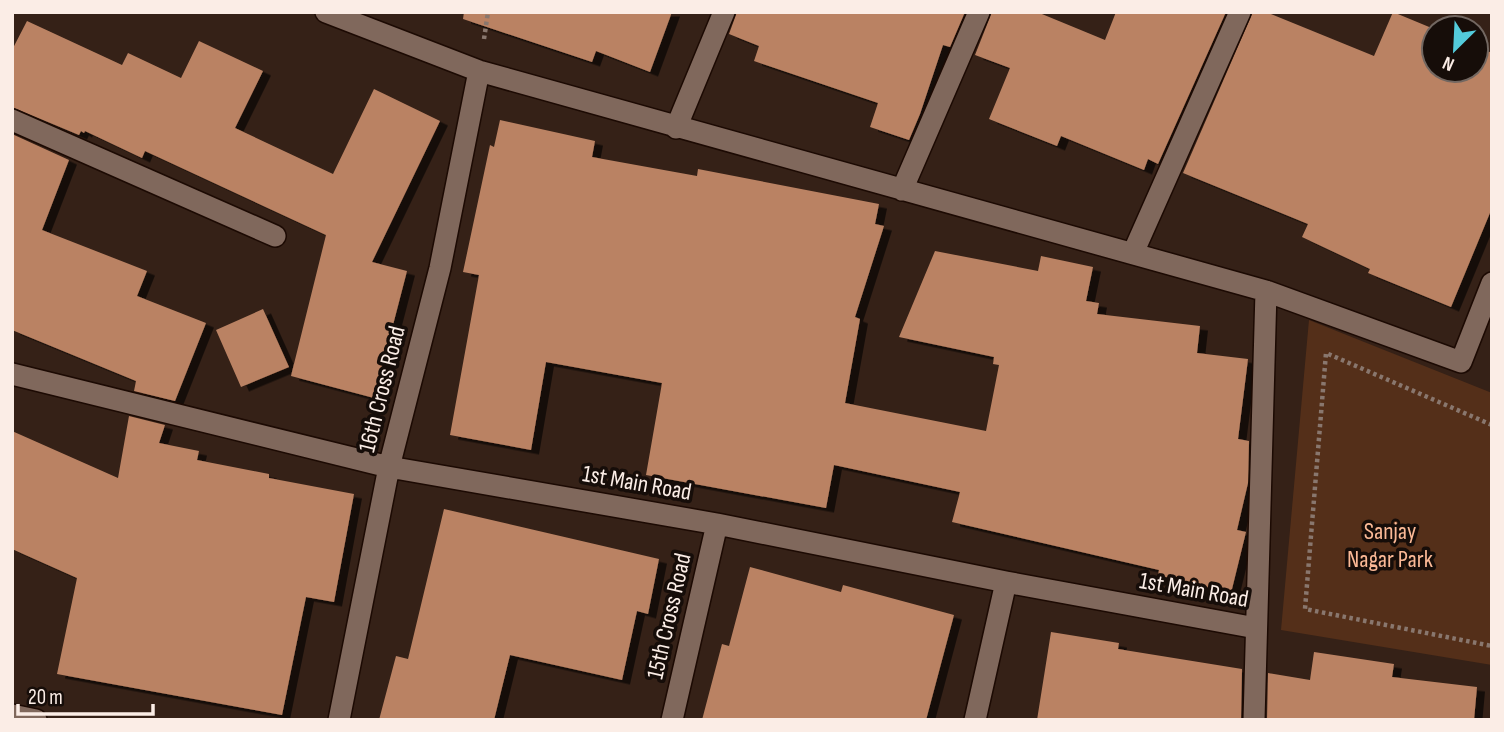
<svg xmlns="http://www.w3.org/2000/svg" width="1504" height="732" font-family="'Sofia Sans Condensed',sans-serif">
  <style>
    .green { fill: #542f19 }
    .building { fill: #ba8263; filter: url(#shadow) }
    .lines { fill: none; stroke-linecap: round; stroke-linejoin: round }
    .minor-casing { stroke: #1c0a03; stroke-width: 24 }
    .path { stroke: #89776e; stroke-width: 4.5; stroke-dasharray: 3.5 3.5; stroke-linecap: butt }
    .minor { stroke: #80685c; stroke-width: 21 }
    .labels { text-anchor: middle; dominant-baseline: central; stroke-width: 7; stroke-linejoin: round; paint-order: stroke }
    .street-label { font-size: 24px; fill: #fbede6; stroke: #160d09 }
    .park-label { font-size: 24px; fill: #fbb996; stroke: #160d09 }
  </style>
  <defs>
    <filter id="shadow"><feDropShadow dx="8" dy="4.5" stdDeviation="0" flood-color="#0009"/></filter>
  </defs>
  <rect width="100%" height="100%" fill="#352117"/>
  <path class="green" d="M1309 320 1492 393V665L1281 630Z"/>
  <path class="building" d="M464 12H672L650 72 596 51 592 62 463 19Z
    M737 12H965L950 47 943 45 920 114 909 140 870 127 878 103 754 61 759 46 729 34Z
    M992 12H1037L1105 40 1116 12H1226L1158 164 1148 159 1144 170 1061 136 1057 146 989 119 1010 68 975 55Z
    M1253 12H1266L1374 56 1393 12 1434 29V70H1476V46L1492 53V208L1451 307 1368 273 1370 269 1302 237 1308 224 1183 173Z
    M27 21 122 65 128 53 181 78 199 41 263 71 235 128 333 174 374 89 440 121 372 262 407 271 374 398 291 376 326 235 145 151 142 158 85 131 84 133 81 131 79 135 12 107V50Z
    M500 120 595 141 592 157 697 176 698 169 879 204 875 224 884 226 855 317 860 319 845 403 986 431 999 365 993 364 994 357 899 337 935 251 1038 271 1041 256 1093 267 1086 301 1099 303 1097 314 1200 326 1197 353 1248 359 1238 439 1249 441 1248 483 1237 530 1246 532 1231 593 1158 575 1159 570 952 522 960 492 834 465 826 508 646 475 662 383 546 362 531 450 450 435 479 275 463 272 490 145 494 147Z
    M12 134 69 160 42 230 147 271 137 296 206 323 175 401 134 391 136 381 12 330Z
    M263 309 289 367 241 387 216 330Z
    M129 416 165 425 159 443 199 451 197 460 269 474V478L354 494 334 602 306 597 282 715 57 674 77 578 12 549V431L118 478Z
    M444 509 659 559 648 614 637 611 622 680 510 655 494 720H379L396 656 408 659Z
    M750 567 841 592 843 585 954 615 926 720H702L722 644 729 646Z
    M1051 632 1119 643 1118 649 1242 669 1241 720H1037Z
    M1314 652 1394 664 1392 677 1477 687 1474 720H1267L1268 673 1310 680Z"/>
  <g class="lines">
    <g class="minor-casing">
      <path id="minor" d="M326 12 479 71 1266 291 1461 362 1492 283
        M12 120 275 236
        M676 128 724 12
        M902 190 979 12
        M1133 253 1240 12
        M12 374 389 467 717 524 1006 582 1256 628
        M12 715 36 720
        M339 720 389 467 440 268 479 71
        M672 720 717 524
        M975 720 1006 582
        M1254 720 1266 291"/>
    </g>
    <path class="path" d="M484 39 488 12
      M1492 425 1326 353 1305 609 1492 646"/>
    <use href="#minor" class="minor"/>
  </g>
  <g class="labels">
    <g class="street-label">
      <text transform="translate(382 389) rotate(-76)">16th Cross Road</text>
      <text transform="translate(637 483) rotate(10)">1st Main Road</text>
      <text transform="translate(1194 590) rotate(10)">1st Main Road</text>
      <text transform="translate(669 616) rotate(-77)">15th Cross Road</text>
    </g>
    <g class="park-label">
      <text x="1390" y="531">Sanjay<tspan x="1390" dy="28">Nagar Park</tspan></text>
    </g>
  </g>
  <rect width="1504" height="732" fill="none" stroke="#fbede6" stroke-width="28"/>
  <g transform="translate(1455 49) rotate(204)"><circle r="33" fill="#160d09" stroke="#726761" stroke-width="2"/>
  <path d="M0-5L12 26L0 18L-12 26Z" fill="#53cbdb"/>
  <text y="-10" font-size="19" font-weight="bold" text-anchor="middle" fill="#fbede6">N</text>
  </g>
  <path d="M18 704v10h135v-10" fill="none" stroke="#fbede6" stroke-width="3.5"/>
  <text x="28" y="704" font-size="21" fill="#fbede6" stroke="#160d09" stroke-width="5" paint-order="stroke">20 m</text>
</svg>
